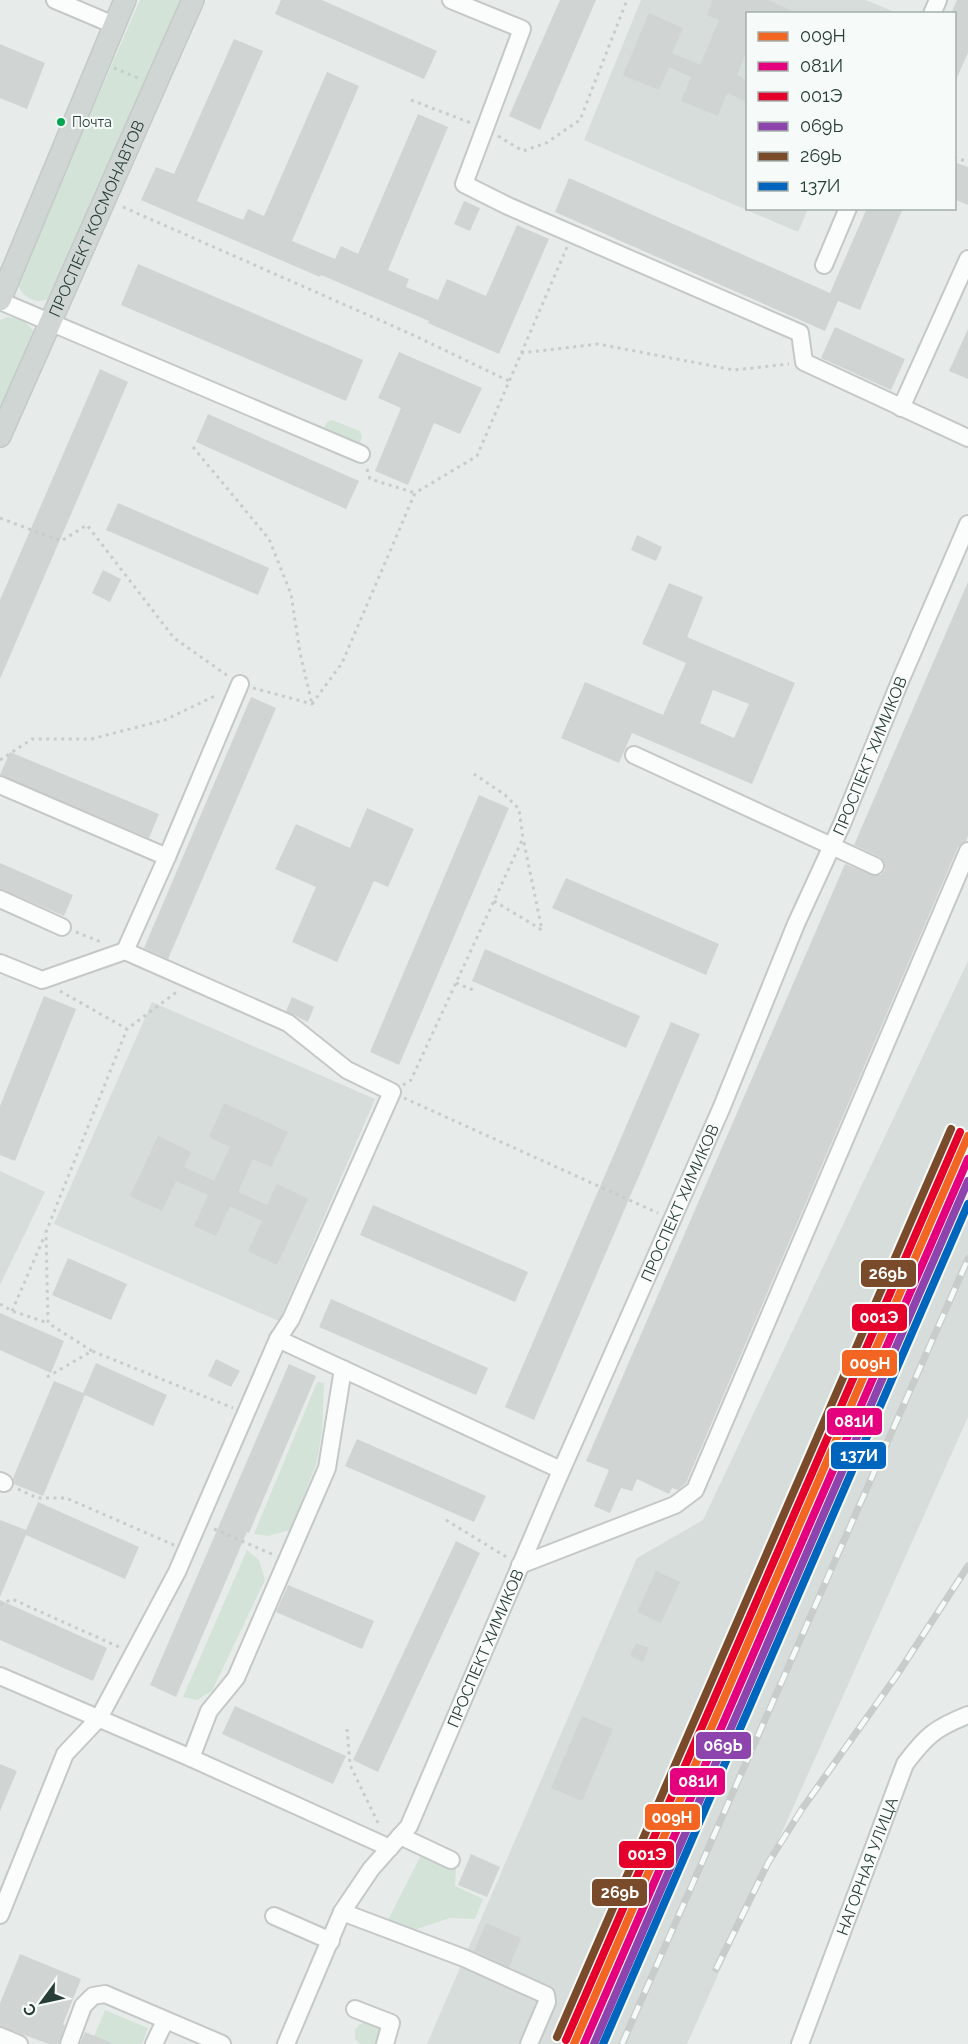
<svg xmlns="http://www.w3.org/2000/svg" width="968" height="2044" font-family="Raleway,sans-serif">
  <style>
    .built { fill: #d6ddda }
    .green { fill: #d3e3d7 }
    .building { fill: #d0d4d3; fill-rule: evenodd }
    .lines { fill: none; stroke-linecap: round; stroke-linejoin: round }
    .minor-casing { stroke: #c4c9c7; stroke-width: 20 }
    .major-casing { stroke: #c3cac8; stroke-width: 24 }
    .path { stroke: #c7cdcb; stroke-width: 3; stroke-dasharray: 3 4.5; stroke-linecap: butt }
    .minor { stroke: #fbfcfc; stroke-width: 16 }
    .major { stroke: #d0d6d4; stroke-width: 21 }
    .rail-casing { stroke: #c8cccb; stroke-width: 7 }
    .rail { stroke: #f6faf8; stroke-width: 4.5; stroke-dasharray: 14; stroke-linecap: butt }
    .rail-1-casing { stroke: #f6faf8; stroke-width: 12 }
    .rail-2-casing { stroke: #f6faf8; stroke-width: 12 }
    .rail-3-casing { stroke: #f6faf8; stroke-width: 12 }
    .rail-4-casing { stroke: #f6faf8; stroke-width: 12 }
    .rail-5-casing { stroke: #f6faf8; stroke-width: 12 }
    .rail-6-casing { stroke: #f6faf8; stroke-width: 12 }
    .rail-1 { stroke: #f26522; stroke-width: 8 }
    .rail-2 { stroke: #e5007d; stroke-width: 8 }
    .rail-3 { stroke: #e4002b; stroke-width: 8 }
    .rail-4 { stroke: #8e44ad; stroke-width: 8 }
    .rail-5 { stroke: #7a4b2a; stroke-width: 8 }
    .rail-6 { stroke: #0065bd; stroke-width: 8 }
    .bus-dot { fill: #00a651; stroke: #f6faf8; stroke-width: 2 }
    .labels { text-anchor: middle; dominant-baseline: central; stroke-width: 4.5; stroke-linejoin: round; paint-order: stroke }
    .bus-label { font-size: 14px; fill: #273d37; stroke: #f6faf8; text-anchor: start }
    .street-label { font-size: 16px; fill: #273d37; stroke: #f6faf8 }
    .line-badge { stroke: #f6faf8; stroke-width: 2 }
    .badge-label { font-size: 16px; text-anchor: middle; font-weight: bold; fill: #fff }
  </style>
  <rect width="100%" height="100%" fill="#e7ecea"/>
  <path class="built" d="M641 0H866L892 11 890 14H748V208L808 209 798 232 584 140Z
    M968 961V1417L687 2044H427L637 1558 703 1520Z
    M152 1002 375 1099 279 1321 54 1224Z
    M0 1171 45 1192 0 1285Z"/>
  <path class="green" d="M140 0H182L51 297C37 307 21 297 17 282Z
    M8 317C22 319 29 323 36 335L0 417V320Z
    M332 420 360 431 362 437 360 443 354 445 326 433 324 428 327 422Z
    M317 1382 324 1383 322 1432 316 1465 290 1530 268 1536 254 1534Z
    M247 1550 259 1560 265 1580 212 1691 197 1700 183 1697Z
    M422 1853 456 1869 455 1886 483 1899 475 1919 450 1918 411 1931 388 1920Z
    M105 2010 148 2028 142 2044H91Z
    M367 2022 382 2028 375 2044H360L355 2039V2030L360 2024Z"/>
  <path class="building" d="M281 0H322L437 51 424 79 275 14Z
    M560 0H596L540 130 509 116Z
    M713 0H768L800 14H747V51L737 75 747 80V102L727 93 718 116 681 101 691 77 669 67 659 90 623 75 649 13 683 28 672 53 700 65 719 20 707 15Z
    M957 0H968V53L954 84V14H951Z
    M234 39 263 51 197 201 243 220 248 209 264 216 327 72 359 86 292 241 335 259 341 246 358 254 418 114 448 127 388 270 409 279 406 287 438 300 447 279 486 296 517 225 549 239 499 354 428 323 429 321 321 275 320 277 141 200 156 167 174 174Z
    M0 44 45 63 27 109 0 98Z
    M954 162 968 167V205L954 199Z
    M569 178 830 293 867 208H903L860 310 838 301 825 331 555 212Z
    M464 201 480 208 470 231 454 224Z
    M138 264 363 360 346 401 121 305Z
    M835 327 905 359 891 390 821 358Z
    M968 329V379L949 371Z
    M399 352 482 388 460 434 434 423 408 485 375 471 401 408 378 398Z
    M100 369 128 382 0 679V600Z
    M208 414 359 481 346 509 196 442Z
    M118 503 269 568 258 595 106 530Z
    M637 535 662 547 656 561 631 550Z
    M103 570 121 579 110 602 92 593Z
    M968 582V836L966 841 958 847 686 1483 678 1490 672 1488 669 1494 637 1479 632 1491 621 1488 610 1513 594 1506 609 1470 586 1461 845 864 875 876 881 875 885 870V864L880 857 854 845Z
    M669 583 703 597 687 637 795 683 752 784 632 733 619 763 561 738 585 682 663 715 686 663 642 644ZM713 690 749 704 734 738 700 723Z
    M251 697 276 708 168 959 144 948Z
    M10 752 159 814 149 838 0 775Z
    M479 795 509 808 399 1065 370 1052Z
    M367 808 414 829 388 887 374 881 337 962 292 942 316 887 275 869 296 824 350 848Z
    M0 863 73 895 64 916 0 889Z
    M566 878 719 944 706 975 552 908Z
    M485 949 640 1016 626 1048 472 981Z
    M44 996 76 1009 15 1161 0 1155V1106Z
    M292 997 314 1007 308 1022 286 1011Z
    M671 1022 700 1034 534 1420 505 1407Z
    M224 1103 288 1132 271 1167 253 1159 238 1192 267 1205 277 1184 308 1199 277 1265 248 1251 262 1221 230 1206 216 1236 194 1226 208 1195 176 1181 162 1211 130 1196 158 1136 191 1152 184 1167 214 1181 230 1147 209 1137Z
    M373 1205 528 1272 515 1302 360 1235Z
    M68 1258 127 1284 111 1320 52 1295Z
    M331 1299 488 1368 476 1395 319 1327Z
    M0 1313 64 1341 51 1373 0 1350Z
    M216 1359 240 1371 231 1387 208 1376Z
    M96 1363 167 1395 153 1426 85 1395 43 1496 14 1484 13 1478 54 1381 83 1393Z
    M289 1364 316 1376 249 1533 247 1532 176 1697 150 1685Z
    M357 1439 486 1496 474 1522 345 1466Z
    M38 1502 139 1547 125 1579 26 1535 0 1597V1520L26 1530Z
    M456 1541 480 1553 378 1772 353 1760Z
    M656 1571 680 1582 661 1623 637 1612Z
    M288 1585 374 1621 362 1649 276 1612Z
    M0 1600 107 1648 93 1681 0 1640Z
    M636 1643 649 1648 643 1662 630 1656Z
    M235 1706 346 1756 333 1784 222 1734Z
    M582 1716 613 1729 582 1801 551 1788Z
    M0 1764 17 1771 0 1811Z
    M471 1854 500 1867 487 1897 458 1885Z
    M486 1923 521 1938 509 1967 474 1951Z
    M20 1954 81 1979 63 2024 65 2025 59 2044H49L0 2026V2003Z
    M85 2032 112 2043V2044H80Z"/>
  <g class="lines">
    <g class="minor-casing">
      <g id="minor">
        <path d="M55 0 114 25"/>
        <path d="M451 0 522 29 464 184 508 206 800 333 804 362 968 438"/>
        <path d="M932 14 938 0"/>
        <path d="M824 265 848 208"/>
        <path d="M0 301 361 454"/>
        <path d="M901 408 968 259"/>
        <path d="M634 755 875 866"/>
        <path d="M0 785 167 857 240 684"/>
        <path d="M0 899 62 927"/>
        <path d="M125 951 167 857"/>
        <path d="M0 963 42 980 125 951 288 1023 347 1070 392 1092 291 1319 278 1339 177 1572 99 1718 65 1754 0 1915"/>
        <path d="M278 1339 561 1470"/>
        <path d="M0 1481 4 1483"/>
        <path d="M520 1565 675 1505 695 1490 968 851"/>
        <path d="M0 1676 191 1758 390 1848"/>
        <path d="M191 1758 209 1711 236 1678 327 1468 343 1369"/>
        <path d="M400 1836 451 1860"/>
        <path d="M342 1912 464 1958 546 1995 547 2002 529 2044"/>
        <path d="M274 1916 331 1941"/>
        <path d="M355 2009 391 2023 385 2044"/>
        <path d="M0 2036 19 2044"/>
        <path d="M69 2044 83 2006 93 1996 105 1994 222 2044"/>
        <path d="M154 2044 165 2021"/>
        <path id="s1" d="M286 2044 342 1912 371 1869 409 1826 554 1487 721 1109 796 924 842 824 901 679 968 524"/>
        <path id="s2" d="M800 2044 905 1764C926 1736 935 1728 968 1715"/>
      </g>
    </g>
    <g class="major-casing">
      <g id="major">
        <path d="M0 300 125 0"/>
        <path id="s3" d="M0 436 193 0"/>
      </g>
    </g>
    <path class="path" d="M114 68 138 78
      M411 100 471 123
      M498 136 523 151 546 143 580 120 627 0
      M954 157 968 162
      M123 207 411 334 509 381
      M521 353 598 344 734 370 789 364
      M193 447 269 539 291 594 300 653 312 704
      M367 469 370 479 415 493
      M0 518 61 541 87 525 174 638 228 676
      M253 688 312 704
      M312 704 342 663 415 493 477 456 567 247
      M0 760 32 739H91L165 720 217 695
      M494 901 542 930 523 838
      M76 932 101 942
      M456 983 473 990
      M60 991 127 1029 178 991
      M403 1085 411 1080 523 838 519 809 505 795 474 774
      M404 1098 658 1213
      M0 1304 12 1311 48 1323
      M12 1311 45 1235
      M92 1351 48 1323 46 1232 127 1029
      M47 1377 92 1351 233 1408
      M18 1489 37 1498H66L174 1545
      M446 1520 508 1558
      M214 1529 274 1555
      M0 1605 12 1599 119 1647
      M347 1729 350 1765 379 1825"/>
    <use href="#minor" class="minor"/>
    <use href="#major" class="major"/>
    <g class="rail-casing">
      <path id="rail" d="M716 1969 768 1863 802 1809 897 1675 968 1566
        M622 2044 968 1259"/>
    </g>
    <use href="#rail" class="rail"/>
    <g class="rail-1-casing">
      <path id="rail-1" d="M574 2044 968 1136"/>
    </g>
    <g class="rail-2-casing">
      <path id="rail-2" d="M584 2044 968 1159"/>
    </g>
    <g class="rail-3-casing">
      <path id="rail-3" d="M566 2040 960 1132"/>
    </g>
    <g class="rail-4-casing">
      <path id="rail-4" d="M594 2044 968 1181"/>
    </g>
    <g class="rail-5-casing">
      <path id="rail-5" d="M557 2037 951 1129"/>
    </g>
    <g class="rail-6-casing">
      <path id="rail-6" d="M603 2044 968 1204"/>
    </g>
    <use href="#rail-1" class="rail-1"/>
    <use href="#rail-2" class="rail-2"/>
    <use href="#rail-3" class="rail-3"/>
    <use href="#rail-4" class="rail-4"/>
    <use href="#rail-5" class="rail-5"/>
    <use href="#rail-6" class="rail-6"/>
  </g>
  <circle class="bus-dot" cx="61" cy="122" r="5"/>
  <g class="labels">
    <g class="bus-label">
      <text x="72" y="122">Почта</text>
    </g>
    <g class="street-label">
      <text stroke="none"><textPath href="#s3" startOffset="238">ПРОСПЕКТ КОСМОНАВТОВ</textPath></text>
      <text stroke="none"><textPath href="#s1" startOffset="1418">ПРОСПЕКТ ХИМИКОВ</textPath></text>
      <text stroke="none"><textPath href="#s1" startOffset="932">ПРОСПЕКТ ХИМИКОВ</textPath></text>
      <text stroke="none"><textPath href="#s1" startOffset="446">ПРОСПЕКТ ХИМИКОВ</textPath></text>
      <text stroke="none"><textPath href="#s2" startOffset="190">НАГОРНАЯ УЛИЦА</textPath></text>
    </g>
  </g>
  <g class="line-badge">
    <rect x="860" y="1259" width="57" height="29" rx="6" fill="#7a4b2a"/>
    <rect x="851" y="1303" width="57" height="29" rx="6" fill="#e4002b"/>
    <rect x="841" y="1349" width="57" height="28" rx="6" fill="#f26522"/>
    <rect x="826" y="1407" width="57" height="29" rx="6" fill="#e5007d"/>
    <rect x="830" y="1441" width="57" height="29" rx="6" fill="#0065bd"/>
    <rect x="695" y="1731" width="57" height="29" rx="6" fill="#8e44ad"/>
    <rect x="669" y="1767" width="57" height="29" rx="6" fill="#e5007d"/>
    <rect x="644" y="1803" width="57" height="28" rx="6" fill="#f26522"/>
    <rect x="618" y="1840" width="57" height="29" rx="6" fill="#e4002b"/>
    <rect x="591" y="1878" width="57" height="29" rx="6" fill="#7a4b2a"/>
  </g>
  <g class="badge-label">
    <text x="888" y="1279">269Ь</text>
    <text x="879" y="1323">001Э</text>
    <text x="870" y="1369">009Н</text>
    <text x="854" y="1427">081И</text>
    <text x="859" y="1461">137И</text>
    <text x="723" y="1751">069Ь</text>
    <text x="698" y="1787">081И</text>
    <text x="672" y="1823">009Н</text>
    <text x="647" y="1860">001Э</text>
    <text x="620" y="1898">269Ь</text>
  </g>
  <rect x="746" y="12" width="210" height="198" fill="#f6faf8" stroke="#a3aeab" stroke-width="1.5"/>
  <rect x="758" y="32" width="30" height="9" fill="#f26522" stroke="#a3aeab" stroke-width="1.5"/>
  <text x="800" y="42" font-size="18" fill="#273d37">009Н</text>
  <rect x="758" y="62" width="30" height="9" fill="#e5007d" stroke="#a3aeab" stroke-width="1.5"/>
  <text x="800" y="72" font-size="18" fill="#273d37">081И</text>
  <rect x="758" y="92" width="30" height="9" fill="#e4002b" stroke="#a3aeab" stroke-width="1.5"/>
  <text x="800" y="102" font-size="18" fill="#273d37">001Э</text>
  <rect x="758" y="122" width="30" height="9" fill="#8e44ad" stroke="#a3aeab" stroke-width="1.5"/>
  <text x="800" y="132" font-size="18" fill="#273d37">069Ь</text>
  <rect x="758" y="152" width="30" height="9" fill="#7a4b2a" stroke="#a3aeab" stroke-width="1.5"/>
  <text x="800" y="162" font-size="18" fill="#273d37">269Ь</text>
  <rect x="758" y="182" width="30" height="9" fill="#0065bd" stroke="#a3aeab" stroke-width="1.5"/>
  <text x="800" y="192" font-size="18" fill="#273d37">137И</text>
  <g transform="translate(42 2002) rotate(237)" stroke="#f6faf8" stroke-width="4.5" paint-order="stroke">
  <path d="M0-4.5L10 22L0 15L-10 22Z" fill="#273d37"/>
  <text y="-9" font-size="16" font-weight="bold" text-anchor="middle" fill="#273d37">С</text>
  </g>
</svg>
